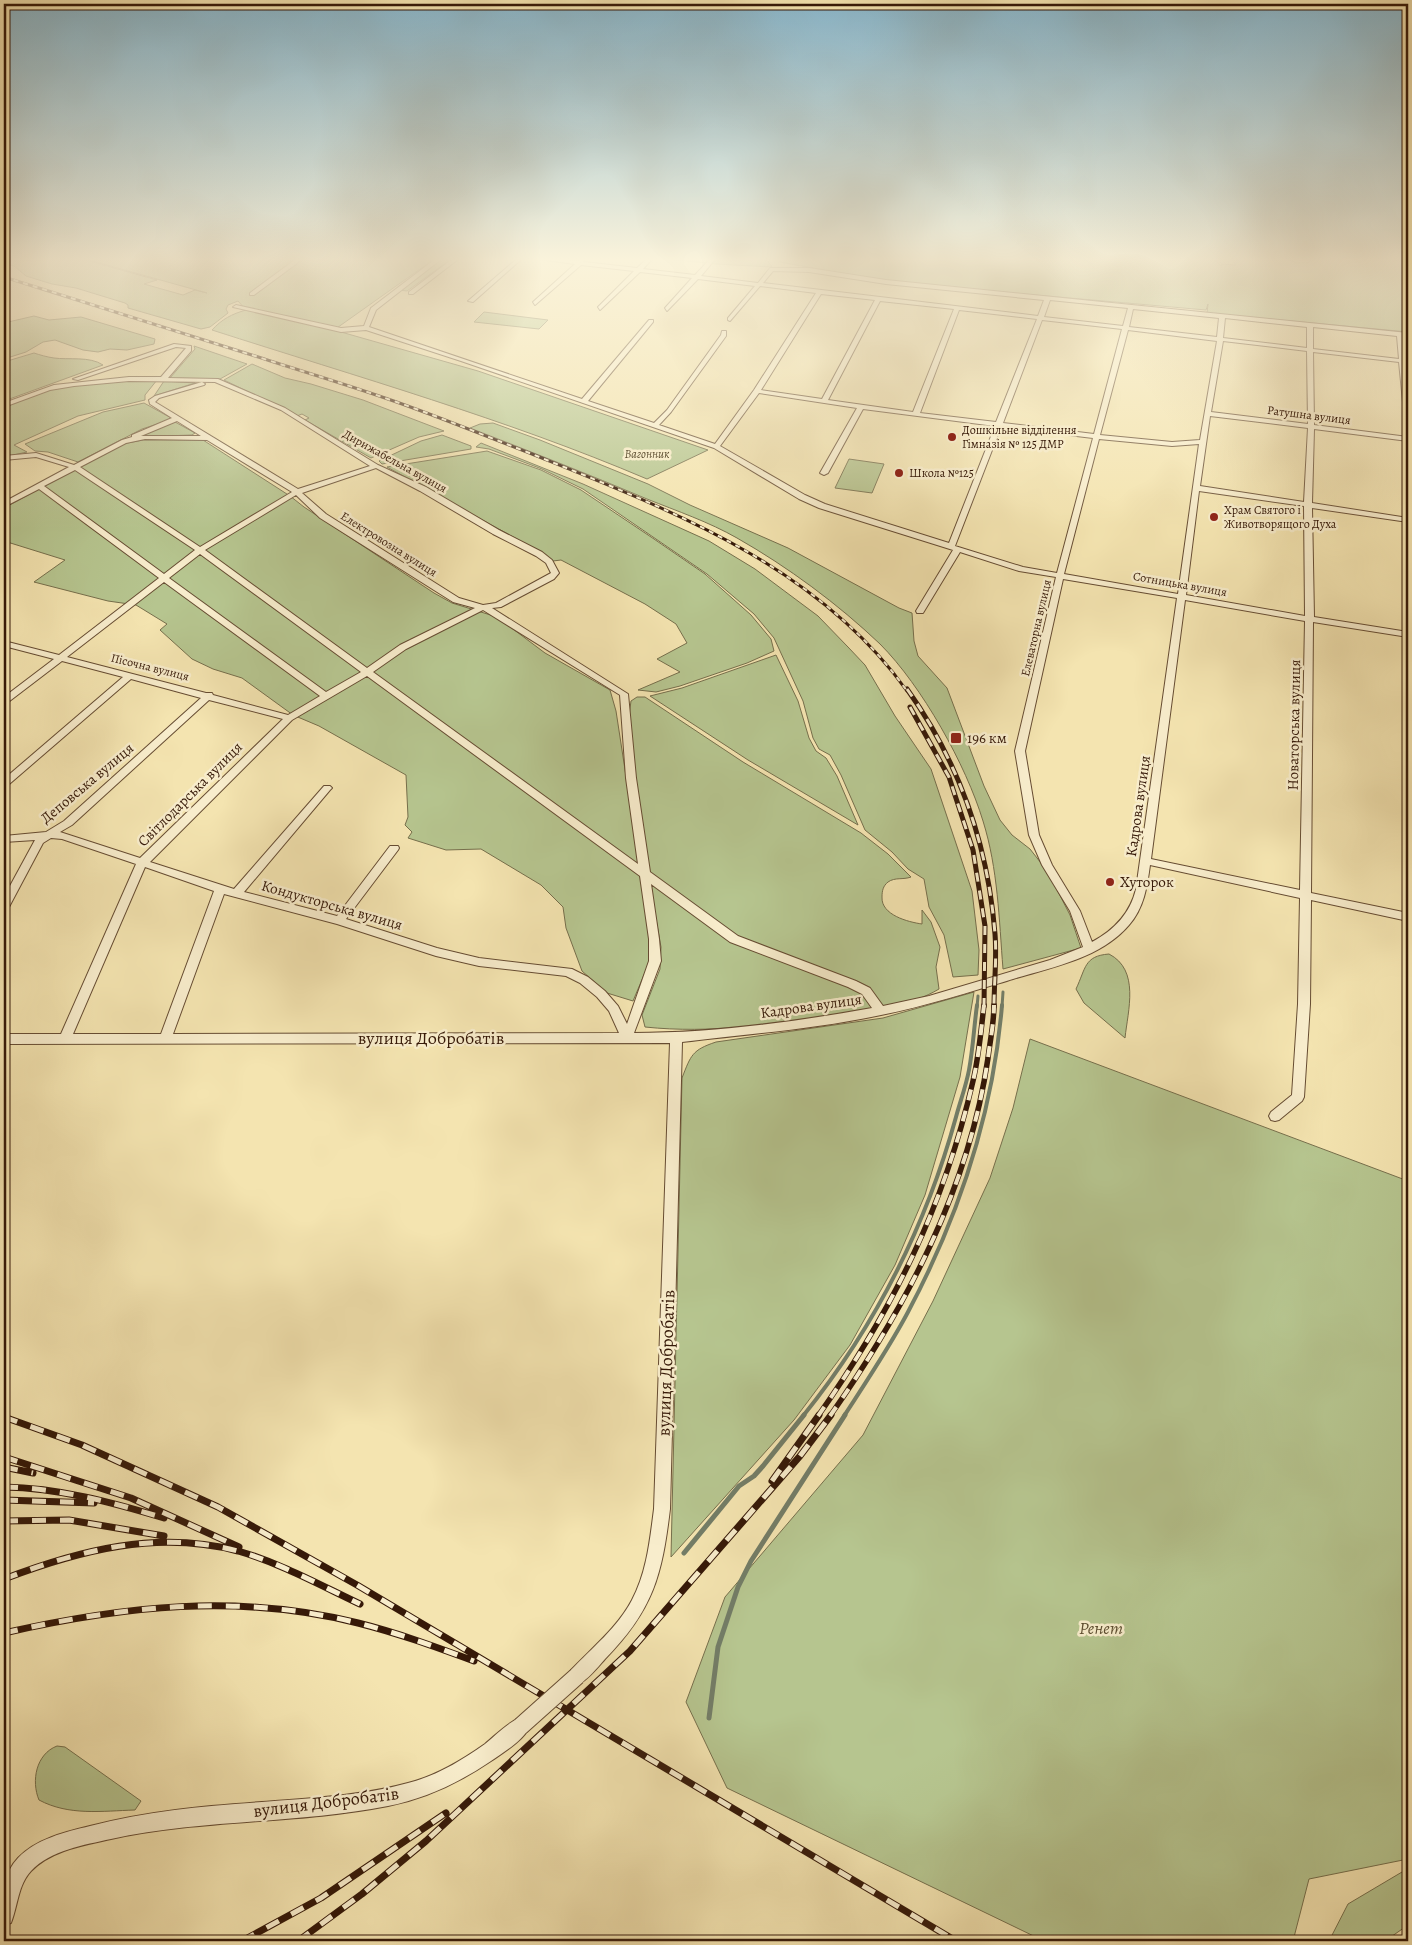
<svg xmlns="http://www.w3.org/2000/svg" width="1412" height="1945" font-family="Alegreya,serif">
  <style>
    .green { fill: #b6c58f; stroke: #766f4c }
    .lines { fill: none; stroke-linecap: round; stroke-linejoin: round }
    .stream-far2 { stroke: #737d67; stroke-width: 3 }
    .stream-far1 { stroke: #737d67; stroke-width: 4 }
    .stream { stroke: #737d67; stroke-width: 5 }
    .minor-casing { stroke: #664c32; stroke-width: 2 }
    .minor { fill: #f8edcc; fill-rule: evenodd }
    .rail-far3-casing { stroke: #361908; stroke-width: 3 }
    .rail-far2-casing { stroke: #361908; stroke-width: 5 }
    .rail-far1-casing { stroke: #361908; stroke-width: 5.5 }
    .rail-casing { stroke: #361908; stroke-width: 7 }
    .rail-far3 { stroke: #f8edcc; stroke-width: 2; stroke-dasharray: 5; stroke-linecap: butt }
    .rail-far2 { stroke: #f8edcc; stroke-width: 3; stroke-dasharray: 9; stroke-linecap: butt }
    .rail-far1 { stroke: #f8edcc; stroke-width: 4; stroke-dasharray: 11; stroke-linecap: butt }
    .rail { stroke: #f8edcc; stroke-width: 5; stroke-dasharray: 14; stroke-linecap: butt }
    .minor-bridge-casing { stroke: #664c32; stroke-width: 19; stroke-linecap: butt }
    .minor-bridge { stroke: #f8edcc; stroke-width: 17 }
    .poi-dot { fill: #8f2418; stroke: #f8edcc; stroke-width: 2 }
    .labels { text-anchor: middle; dominant-baseline: central; stroke-width: 5; stroke-linejoin: round; paint-order: stroke }
    .far-street-label { font-size: 12px; fill: #361908; stroke: #f8edcc }
    .far-poi-label { font-size: 12px; fill: #361908; stroke: #f8edcc; text-anchor: start }
    .far-park-label { font-size: 12px; font-style: italic; fill: #5c4d30; stroke: #f8edcc }
    .street-label { font-size: 15px; fill: #361908; stroke: #f8edcc }
    .poi-label { font-size: 15px; fill: #361908; stroke: #f8edcc; text-anchor: start }
    .near-street-label { font-size: 18px; fill: #361908; stroke: #f8edcc }
    .near-park-label { font-size: 18px; font-style: italic; fill: #5c4d30; stroke: #f8edcc }
  </style>
  <rect width="100%" height="100%" fill="#f4e4b0"/>
  <filter id="stains"><feTurbulence type="fractalNoise" baseFrequency=".004" numOctaves="4"/><feColorMatrix values="0 0 0 0 .2 0 0 0 0 .09 0 0 0 0 .02 0 0 0 .5 -.17"/></filter>
  <radialGradient id="worn" r=".72"><stop offset=".6" stop-color="#630" stop-opacity="0"/><stop offset="1" stop-color="#630" stop-opacity=".3"/></radialGradient>
  <path class="green" d="M4 257H70L82 259 157 280 144 284 183 295 195 290 207 293 78 257H437L334 330 478 371 708 450 647 479C506 419 358 377 212 330 222 319 232 314 246 310L238 301 228 305 226 309 228 313 210 327 201 329 128 308V305L125 303 76 288 52 284 26 276 14 266 4 263Z
    M444 257H454L407 291 399 290Z
    M649 257H765L772 267 716 264Z
    M778 257H1213L1221 266 1222 264 1215 257 1222 264 1236 265 1230 257H1285L1296 263H1308L1313 257 1357 260 1364 257H1402L1408 261V332L1207 313 1208 304 1206 310 888 282 780 262Z
    M484 312 548 320 539 329 474 322Z
    M34 316 49 320 81 317 155 339 154 344 127 350 110 349 98 352 83 350 55 340 43 342 26 352 4 359V323Z
    M194 346 247 364 220 379 192 380 170 378 195 349Z
    M34 353C40 355 47 357 54 358 68 360 90 356 103 365L4 401V362Z
    M252 364 285 378 311 384 363 400 444 431 419 437 371 458 305 420 309 418 302 414 297 416 224 380Z
    M129 380H157L145 395V400L78 416 14 445 27 452 4 457V407L50 390 73 385Z
    M164 381 195 383 154 396Z
    M144 403 173 419 142 429 78 462 48 452 35 451 25 444 103 412Z
    M175 422 195 433 192 435 135 437Z
    M493 423 540 440 648 484 690 505 788 548 899 608 912 613 914 641 918 656 947 688 984 786 1000 820 1012 835 1030 849 1048 872 1070 915 1081 948 1003 969C999 919 998 869 983 821 966 765 922 686 880 644 838 604 788 567 737 538 709 522 677 511 647 499 588 474 529 451 470 428L480 424Z
    M442 435 471 446V449L382 464 379 461 421 441Z
    M143 440H203L290 496 304 507 434 593 452 603 497 617 545 653 610 690 616 711 651 939 649 963 633 1001 607 993 582 971 566 928 563 907 541 885 481 849 446 850 408 838 412 832 405 825 408 817 406 775 319 726 293 715 242 678 213 669 192 659 160 630 167 624 136 605 108 601 34 582 65 560 4 541 10 537 4 535V508L122 444Z
    M481 443 583 484 709 541 755 569 818 616 848 647 865 665 895 716 931 769 972 891 979 950 978 975 953 977 944 935 929 907 924 879 908 869 892 852 865 830 841 775 830 755 819 749 813 738 803 701 774 638 754 614 707 574 583 489 542 469 489 449 476 447Z
    M487 451 541 470 581 490 654 539 705 574 751 615 771 639 774 651 747 663 680 686 656 692 638 690 680 672 657 659 687 643 676 624 645 604 561 560 553 561 542 553 387 467Z
    M849 459 884 464 872 493 835 488Z
    M776 655 798 701 809 738 816 751 826 758 837 776 858 825 748 760 650 696 682 688Z
    M637 697H645L743 762 861 833 888 854 911 877C903 880 895 877 888 882 883 886 882 891 882 897 881 915 908 922 922 924V910L931 922 940 947 936 967 939 989C911 1006 875 1009 843 1014 778 1024 711 1034 645 1027L642 1015 660 969 661 947 648 874 634 778 629 716 631 701Z
    M1109 954C1140 970 1128 1010 1125 1038L1084 1003 1076 989C1086 968 1084 956 1109 954Z
    M974 992 960 1077 925 1195 895 1265 850 1345 794 1420 671 1557 682 1078C691 1055 692 1050 716 1042L883 1018Z
    M1030 1039 1408 1181V1859L1309 1879 1293 1941H1044L727 1788 686 1702 725 1597 863 1435 933 1301 990 1178 1013 1108Z
    M57 1746 65 1747 141 1801 135 1810C102 1811 69 1816 39 1800 31 1781 36 1754 57 1746Z
    M1408 1870V1925L1385 1941H1329L1348 1904 1402 1872Z"/>
  <g class="lines">
    <path class="stream-far2" d="M977 1007 978 996
      M1002 1007 1003 992"/>
    <path class="stream-far1" d="M803 1416C874 1328 926 1226 956 1117 960 1102 966 1086 969 1070 973 1049 974 1027 977 1005
      M844 1416C866 1382 889 1348 908 1312 959 1216 993 1115 1002 1005"/>
    <path class="stream" d="M684 1553 739 1486 754 1476 763 1466 804 1415
      M709 1718 718 1647 738 1587 751 1561 845 1415"/>
    <g class="minor-casing">
      <path id="minor" d="M296 257H302L296 264 254 295H250V293L292 262Z
        M438 257H444L376 310 369 327 582 399 649 320H653V322L588 401 654 423 667 410 721 335 722 331H726V336L671 412 659 425 715 444 754 390 816 293 760 286 730 321 728 320V318L755 286 698 279 667 311 665 308 692 278 640 272 600 310 598 307 634 271 581 265 535 305 533 302 575 264 524 257 473 302 468 301 519 257H538L578 261 582 259 584 262 637 268 649 257H654L643 269 695 275 712 257H717L701 276 758 283 770 268H809L886 280 1408 333V337L1403 336 1408 389V424L1405 422 1399 362 1313 352 1314 425 1408 437V441L1314 429 1312 503 1408 518V522L1312 508 1314 617 1408 632V637L1313 622 1311 893 1408 913V921L1311 900 1310 1004 1304 1097 1302 1101 1279 1120 1275 1121 1271 1120 1269 1116 1271 1112 1292 1095 1298 1004 1300 898 1150 865C1147 887 1144 908 1129 925 1101 958 1053 967 1013 979 970 992 926 1006 881 1015 816 1029 748 1034 682 1042L670 1509C662 1576 653 1610 605 1659 597 1668 588 1680 577 1685L571 1682 568 1676 571 1670C592 1648 618 1627 632 1600 647 1572 650 1539 654 1509L670 1043 4 1044V1034H61L136 864 62 839 51 838 43 843 9 907 4 911V897L35 840 4 842V836L46 832 64 821 201 698 131 679 7 786 4 787V779L123 677 62 661 7 703 4 704V697L54 659 4 646V641L59 655 159 578 39 489 4 507V502L69 467 36 457 4 460V456L36 453 74 465 122 440 132 437V435L172 418 150 404 149 400 155 396 202 382 205 384 204 385 159 398 155 402 298 489 370 466 281 410 215 382 129 381 74 386 50 390 4 407V403L54 385 129 377H161L186 348 176 347 78 380 73 379 174 344 191 346V351L168 378 218 379 285 408 378 465 426 487 499 530 542 552 552 560 559 573 554 579 501 607 492 608 628 694 636 778 650 872 738 936 856 981 870 988 883 1006 929 996 1050 960 1083 947 1070 911 1042 865 1029 835 1015 751 1056 577 1019 571 960 552 923 613H917L916 611 953 550 819 508 799 499 714 448 461 361 366 330 341 332 233 307 236 305 341 328 364 326 371 308ZM773 271 809 272 886 284 1044 300 1038 316 763 283ZM821 294 875 300 822 399 761 390ZM1050 300 1128 308 1123 326 1044 317ZM880 301 954 309 913 412 828 400ZM1133 309 1219 318 1217 337 1129 327ZM959 310 1037 319 996 422 920 413ZM1225 318 1307 327V348L1223 338ZM1042 320 1122 329 1094 434 1003 423ZM1313 327 1397 336 1399 359 1313 349ZM1128 330 1217 341 1200 440 1172 442 1100 435ZM1223 341 1307 351 1308 424 1211 412ZM759 393 857 408 820 473 824 475 828 473 863 409 995 426 949 543 825 504 805 495 720 446ZM1210 416 1308 428 1304 502 1200 486ZM177 421 201 436H141ZM1001 427 1093 438 1057 573 1023 567 955 546ZM145 439 207 440 292 492 200 547 80 467 126 443ZM1099 439 1172 446 1199 444 1178 594 1064 574ZM376 468 420 491 493 534 536 556 546 563 551 573 496 603 483 605 459 598 326 514 302 493ZM75 470 195 550 164 574 44 486ZM1199 491 1304 506 1305 616 1186 595ZM296 495 320 518 453 602 475 608 400 645 367 668 205 550ZM200 554 361 672 326 692 169 578ZM1063 579 1177 598 1136 889C1130 914 1114 930 1092 942L1080 911 1052 865 1039 835 1025 751ZM164 582 320 696 288 715 213 695 212 693H206L67 657ZM1185 600 1305 621 1300 890 1151 859ZM483 610 620 695 626 778 638 864 373 672 406 649ZM367 676 640 876 649 939V961L627 1024 618 1006 605 991 588 977 572 969 479 958 437 948 346 919 398 850 399 848 398 846H390L337 916 244 892 330 790 332 788 330 786H324L234 889 150 862 292 720ZM209 700 283 719 140 858 60 832 72 825ZM145 867 214 891 161 1034H73ZM651 884 730 942 848 987 862 994 872 1008C794 1022 714 1033 634 1033L661 961 659 939ZM224 894 337 924 436 956 479 966 566 976 580 983 597 997 609 1011 619 1033 173 1034Z
        M455 257H461L413 294H409V292Z
        M521 1717 527 1720 530 1726C524 1740 504 1752 491 1761 460 1782 425 1799 388 1806 297 1824 203 1819 111 1839 84 1845 51 1850 31 1871 18 1885 18 1905 11 1923L4 1925C4 1901 0 1877 18 1858 36 1839 65 1832 90 1826 147 1811 204 1806 262 1802 310 1798 361 1796 408 1783 436 1776 461 1761 485 1744 496 1735 507 1723 521 1717Z"/>
    </g>
    <use href="#minor" class="minor"/>
    <g class="rail-far3-casing">
      <path id="rail-far3" d="M4 277C88 303 171 330 255 356 298 370 342 383 385 398 435 415 483 435 532 454 670 510 817 565 907 691"/>
    </g>
    <g class="rail-far2-casing">
      <path id="rail-far2" d="M907 689C959 762 988 845 995 934 997 958 994 983 994 1007
        M910 707 949 777 973 850 985 926 984 1007"/>
    </g>
    <g class="rail-far1-casing">
      <path id="rail-far1" d="M818 1416C892 1311 944 1207 973 1081 979 1056 981 1030 984 1005
        M830 1416C905 1309 969 1189 988 1058 990 1041 994 1023 994 1005"/>
    </g>
    <g class="rail-casing">
      <path id="rail" d="M4 1417 82 1445 218 1507 357 1585 956 1941
        M4 1457 131 1498 239 1547
        M4 1467 33 1473
        M772 1481 819 1415
        M4 1487C59 1488 111 1502 164 1518
        M4 1500 94 1503
        M4 1521 69 1520 164 1536
        M4 1579C80 1550 157 1530 238 1551 280 1563 320 1585 360 1604
        M4 1633C123 1606 238 1593 358 1623 398 1633 436 1647 474 1661
        M242 1941 321 1898 446 1813
        M298 1941 362 1894 426 1841 630 1651 800 1456 831 1415"/>
    </g>
    <use href="#rail-far3" class="rail-far3"/>
    <use href="#rail-far2" class="rail-far2"/>
    <use href="#rail-far1" class="rail-far1"/>
    <use href="#rail" class="rail"/>
    <g class="minor-bridge-casing">
      <path id="minor-bridge" d="M521 1726 577 1676"/>
    </g>
    <use href="#minor-bridge" class="minor-bridge"/>
  </g>
  <linearGradient id="sky" x2="0" y2="1"><stop stop-color="#89b8ce"/><stop offset="0.49" stop-color="#faf3db"/><stop offset="1" stop-color="#faf3db" stop-opacity="0"/></linearGradient>
  <rect width="1412" height="529" fill="url(#sky)"/>
  <g class="poi-dot">
    <circle cx="952" cy="437" r="5"/>
    <circle cx="899" cy="473" r="5"/>
    <circle cx="1214" cy="517" r="5"/>
    <rect x="950" y="732" width="12" height="12" rx="2.5"/>
    <circle cx="1110" cy="882" r="5"/>
  </g>
  <g class="labels">
    <g class="far-street-label">
      <text transform="translate(1309 415) rotate(7)">Ратушна вулиця</text>
      <text transform="translate(395 461) rotate(29)">Дирижабельна вулиця</text>
      <text transform="translate(389 544) rotate(32)">Електровозна вулиця</text>
      <text transform="translate(1180 584) rotate(10)">Сотницька вулиця</text>
      <text transform="translate(1036 628) rotate(-77)">Елеваторна вулиця</text>
      <text transform="translate(150 667) rotate(14)">Пісочна вулиця</text>
    </g>
    <g class="far-poi-label">
      <text x="962" y="430">Дошкільне відділення<tspan x="962" dy="14">Гімназія № 125 ДМР</tspan></text>
      <text x="909" y="473">Школа №125</text>
      <text x="1224" y="510">Храм Святого і<tspan x="1224" dy="14">Животворящого Духа</tspan></text>
    </g>
    <g class="far-park-label">
      <text x="647" y="454">Вагонник</text>
    </g>
    <g class="street-label">
      <text transform="translate(1294 725) rotate(-89)">Новаторська вулиця</text>
      <text transform="translate(87 783) rotate(-40)">Деповська вулиця</text>
      <text transform="translate(190 794) rotate(-45)">Світлодарська вулиця</text>
      <text transform="translate(1138 806) rotate(-82)">Кадрова вулиця</text>
      <text transform="translate(332 905) rotate(16)">Кондукторська вулиця</text>
      <text transform="translate(811 1006) rotate(-8)">Кадрова вулиця</text>
    </g>
    <g class="poi-label">
      <text x="967" y="738">196 км</text>
      <text x="1120" y="882">Хуторок</text>
    </g>
    <g class="near-street-label">
      <text x="431" y="1038">вулиця Добробатів</text>
      <text transform="translate(666 1363) rotate(-88)">вулиця Добробатів</text>
      <text transform="translate(326 1802) rotate(-7)">вулиця Добробатів</text>
    </g>
    <g class="near-park-label">
      <text x="1101" y="1628">Ренет</text>
    </g>
  </g>
  <rect width="1412" height="1945" fill="none" stroke="#f4e4b0" stroke-width="20"/>
  <rect x="5" y="5" width="1402" height="1935" fill="none" stroke="#361908" stroke-width="2.5"/>
  <rect x="10" y="10" width="1392" height="1925" fill="none" stroke="#361908"/>
  <rect width="100%" height="100%" filter="url(#stains)"/>
  <rect width="100%" height="100%" fill="url(#worn)"/>
</svg>
